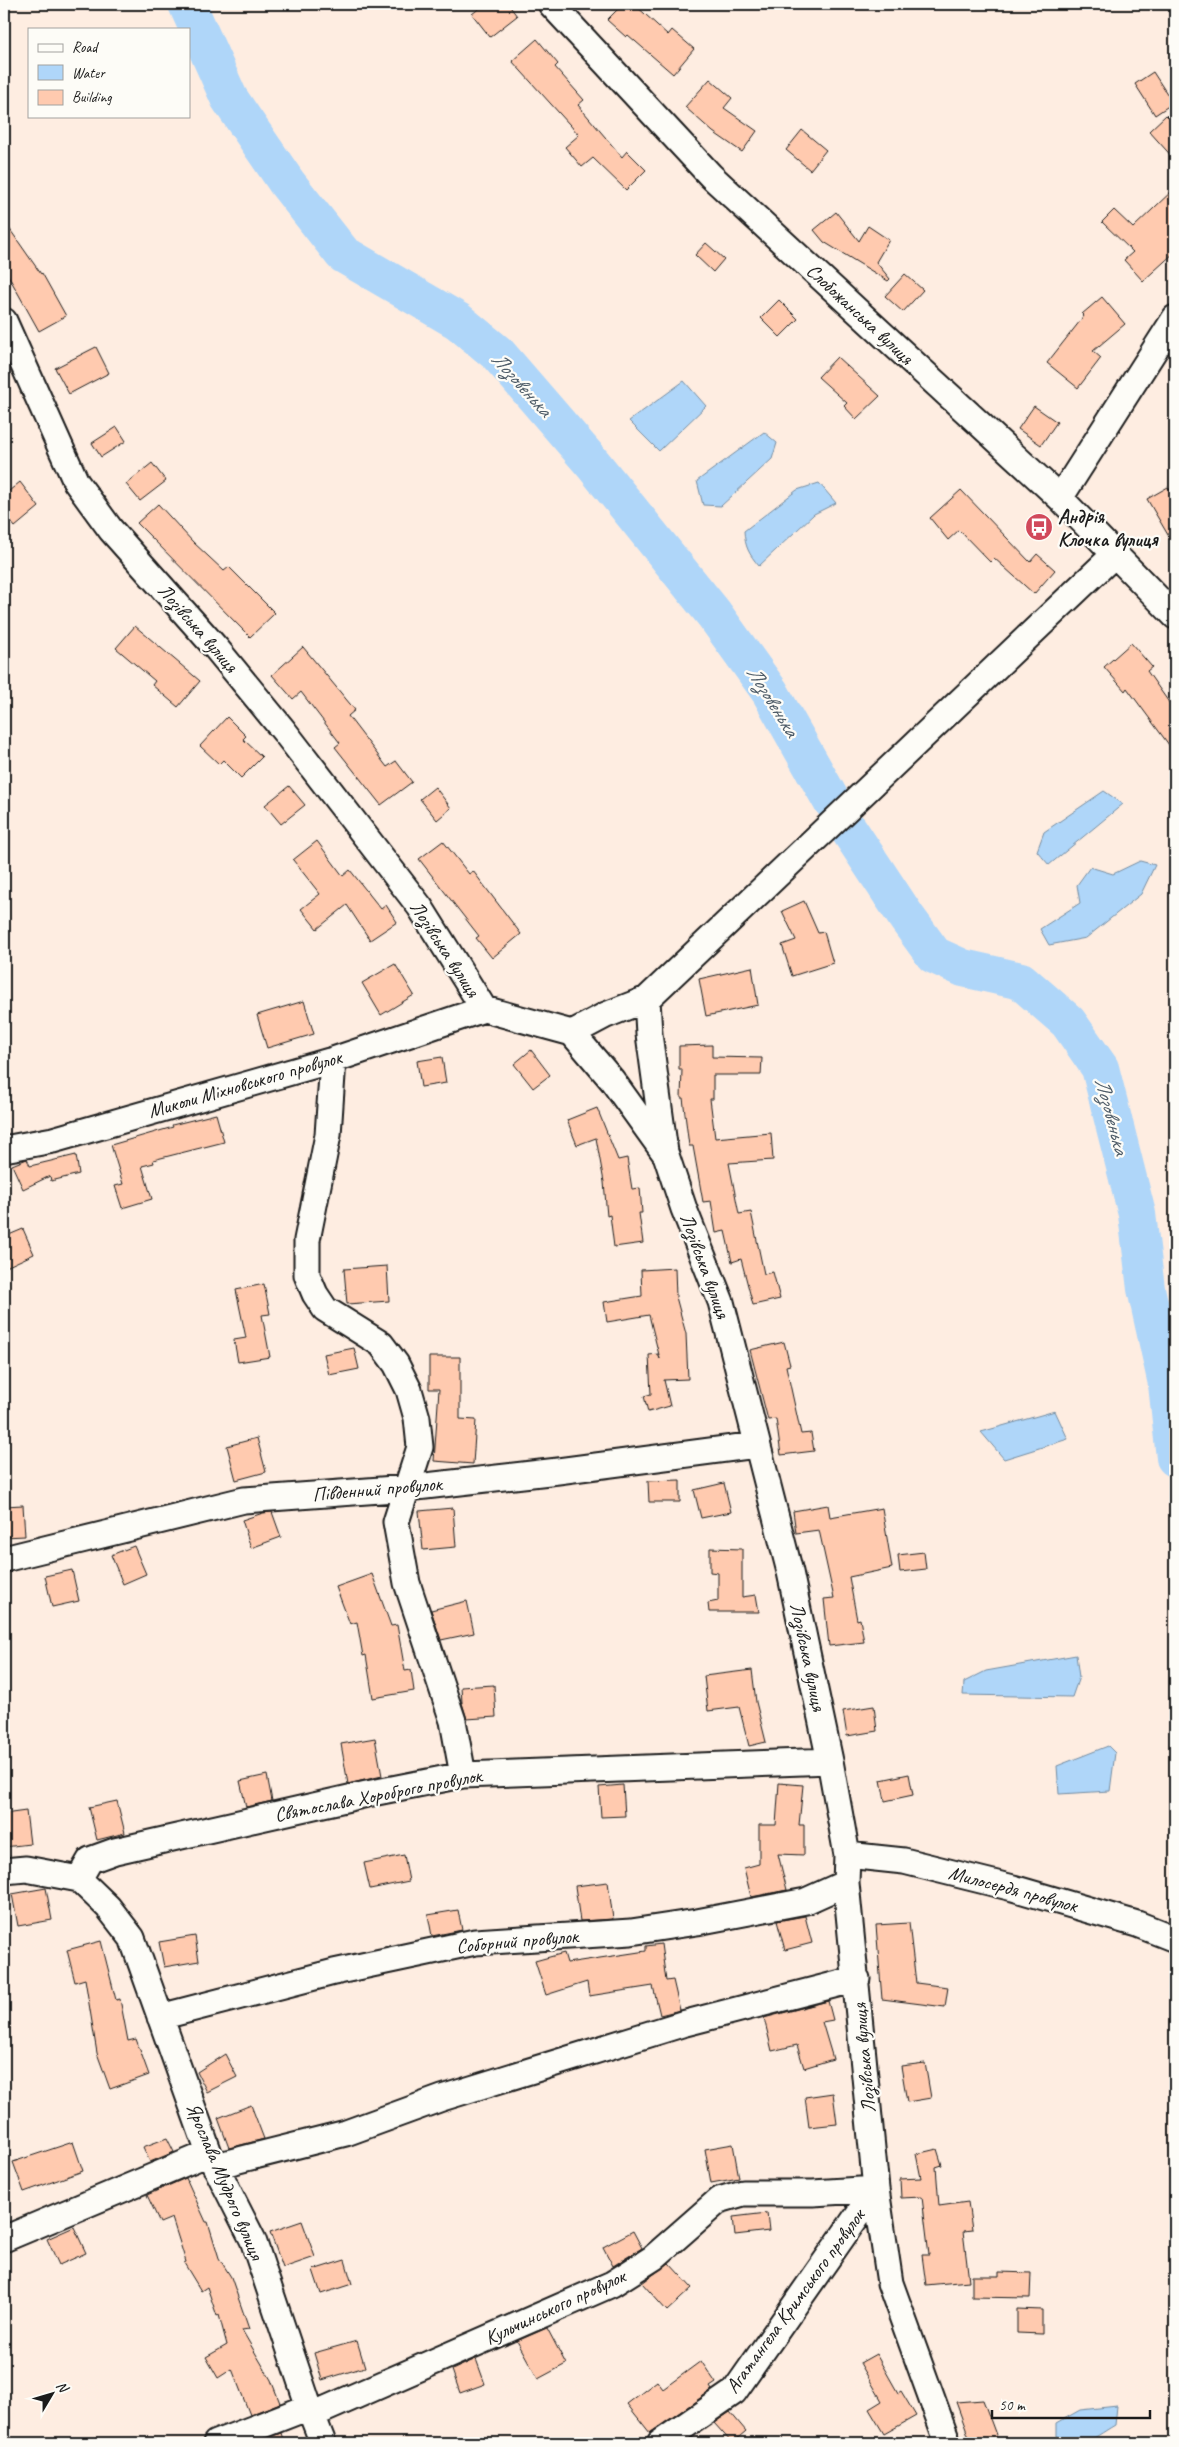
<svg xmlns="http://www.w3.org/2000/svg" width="1179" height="2447" font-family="Caveat,sans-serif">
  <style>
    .water { fill: #afd6f9; stroke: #748ca1 }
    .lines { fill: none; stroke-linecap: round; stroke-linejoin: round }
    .river { stroke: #afd6f9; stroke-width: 38 }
    .building { fill: #ffcaaf; stroke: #1c1c1c }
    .minor-casing { stroke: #1c1c1c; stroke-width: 29 }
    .minor { stroke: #fdfcf7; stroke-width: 25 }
    .labels { text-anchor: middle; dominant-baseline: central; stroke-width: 4.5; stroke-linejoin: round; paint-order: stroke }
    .street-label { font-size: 20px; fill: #1c1c1c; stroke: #fdfcf7 }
    .poi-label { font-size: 20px; font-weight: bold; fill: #1c1c1c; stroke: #fdfcf7; text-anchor: start }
    .water-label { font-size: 21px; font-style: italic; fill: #4f5d69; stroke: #fdfcf7 }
  </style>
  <rect width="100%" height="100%" fill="#feede1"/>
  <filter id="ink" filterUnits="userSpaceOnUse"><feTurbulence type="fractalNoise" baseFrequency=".02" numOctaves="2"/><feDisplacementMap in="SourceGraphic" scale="10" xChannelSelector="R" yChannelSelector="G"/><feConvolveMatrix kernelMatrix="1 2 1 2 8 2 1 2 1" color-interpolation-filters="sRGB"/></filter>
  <g filter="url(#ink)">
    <path class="water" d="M684 381 706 406 659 451 629 421Z
      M764 432 777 443 772 459 721 506 703 505 697 481Z
      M819 483 836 503 814 514 759 566C749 554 745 547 744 531L797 490Z
      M1104 791 1123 804 1049 865 1037 851 1044 832Z
      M1140 861 1155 865 1141 894 1086 938 1049 945 1040 929 1080 903 1077 885 1090 867 1113 874Z
      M1055 1411 1068 1439 1004 1459 981 1432Z
      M1076 1655 1079 1677 1072 1697 963 1695 964 1682 986 1671Z
      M1108 1746 1115 1753 1110 1791 1059 1794 1057 1766Z
      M1117 2406 1115 2425C1088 2441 1088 2447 1057 2436V2423L1080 2410Z"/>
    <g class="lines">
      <path class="river" d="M187 4 229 98 287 183 343 254 458 321 498 354 593 464 714 614 770 692 831 800
        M849 830 907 918 934 955 963 968 1021 981 1068 1022 1100 1068 1137 1214 1146 1289 1167 1384 1175 1458"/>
    </g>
    <path class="building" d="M485 4H508L517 16 490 37 472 14Z
      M623 4H634L668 35 672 30 694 49 673 74 628 35 626 37 607 20Z
      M537 39 558 64 555 67 584 100 578 105 622 157 627 151 646 170 626 190 593 158 582 167 565 147 579 135 512 61Z
      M1153 72 1173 103 1155 115 1135 84Z
      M710 79 732 98 724 108 757 131 742 152 713 132 685 107Z
      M1166 115 1175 124V160L1149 131Z
      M802 130 826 150 810 170 786 150Z
      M1175 188V252L1143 281 1124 260 1133 252 1102 222 1114 210 1133 228Z
      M836 212 859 241 868 226 889 240 876 262 890 279 888 281 824 242 814 230Z
      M4 221 41 274 42 273 66 316 39 331 4 268Z
      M706 243 724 259 713 272 695 255Z
      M905 274 923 290 903 312 885 296Z
      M1102 297 1125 324 1093 351 1101 358 1078 388 1047 363 1084 316 1082 314Z
      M779 300 798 319 780 337 761 318Z
      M96 347 109 373 69 394 55 368Z
      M837 357 880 396 856 419 844 406 847 403 818 377Z
      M1034 406 1057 422 1041 445 1018 429Z
      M117 427 126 441 101 457 92 443Z
      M152 463 166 481 140 501 126 484Z
      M20 482 39 507 15 527 4 513V495Z
      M1168 487 1175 498V547L1147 499Z
      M961 490 1030 562 1037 554 1055 570 1034 594 994 558 990 562 959 530 948 540 930 518Z
      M158 504 193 542 224 571 229 567 275 613 250 637 137 523Z
      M135 626 200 681 178 707 152 685 155 681 116 648Z
      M1131 643 1152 667 1147 671 1175 711V753L1127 688 1125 691 1104 667Z
      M303 647 355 710 348 716 387 767 396 761 412 782 381 805 335 747 340 743 301 692 293 699 272 675Z
      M227 717 246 736 243 739 262 757 241 778 223 760 219 764 200 746Z
      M289 786 305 805 281 824 265 805Z
      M435 787 451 808 437 820 420 799Z
      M317 841 343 876 350 870 381 909 386 905 397 922 370 940 347 905 317 929 301 909 320 894 293 860Z
      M443 841 469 874 473 871 521 934 492 958 476 938 479 936 419 859Z
      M804 901 818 933 824 932 833 963 792 976 782 945 796 940 782 911Z
      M395 964 414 995 381 1015 362 983Z
      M752 967 758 1005 706 1016 699 979Z
      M304 1001 314 1034 267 1048 257 1015Z
      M712 1045V1057L762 1058 761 1075H713V1099H710L715 1138 771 1133 773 1160 729 1163 739 1214 751 1212 764 1274 773 1272 780 1299 753 1305 741 1259 732 1262 725 1231 716 1233 711 1201 703 1202 693 1146H689L683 1098H681L682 1069H679V1046Z
      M531 1050 550 1075 533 1088 514 1064Z
      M442 1057 446 1083 421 1087 417 1061Z
      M597 1108 618 1160 627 1158 632 1189 640 1188 642 1213H639L643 1243 614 1247 610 1215 607 1216 604 1182 596 1138 577 1145 567 1120Z
      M216 1114 224 1142 153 1160 154 1163 142 1166 152 1199 122 1208 115 1186 123 1184 111 1145 173 1127 172 1125Z
      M76 1155 79 1174 51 1181 50 1176 23 1189 12 1165 27 1159 30 1166Z
      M23 1229 34 1254 4 1268V1237Z
      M387 1266 389 1301 347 1304 344 1269Z
      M675 1268 676 1297 686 1334 688 1379 664 1380 670 1406 648 1412 644 1396 651 1394 649 1355 658 1354 660 1359 649 1315 607 1322 604 1302 642 1296 641 1270Z
      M264 1284 270 1314 262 1315 270 1357 238 1362 234 1340 246 1338 236 1290Z
      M784 1342 790 1365 786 1366 801 1434 811 1433 814 1451 781 1455 776 1419 768 1420 750 1350Z
      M354 1348 359 1369 329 1375 324 1354Z
      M429 1357H460V1419L476 1420 473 1464 434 1461 439 1389H429Z
      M257 1438 266 1472 236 1480 227 1446Z
      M680 1480V1502H649L648 1481Z
      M724 1483 731 1512 701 1518 694 1490Z
      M23 1505 25 1536 4 1537V1506Z
      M828 1505 830 1517 882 1508 892 1568 849 1577 857 1620 860 1619 864 1642 829 1646 824 1599 834 1598 819 1530 796 1533 793 1511Z
      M453 1508 456 1547 423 1550 419 1511Z
      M272 1512 281 1537 251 1548 242 1520 263 1513Z
      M134 1546 146 1574 123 1584 111 1555Z
      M710 1548 742 1549V1597L756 1595 759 1612H709L708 1603 718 1601V1573L710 1572Z
      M924 1552 926 1569 900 1572 898 1555Z
      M72 1570 79 1601 52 1607 45 1576Z
      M372 1574 391 1626 397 1625 405 1671 411 1670 414 1691 373 1698 366 1655 363 1656 357 1622 350 1624 336 1587Z
      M467 1601 474 1633 441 1640 431 1610Z
      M752 1670 756 1702 766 1742 749 1746 739 1707 708 1711 704 1676Z
      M494 1685 496 1717 467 1719 462 1703 461 1687Z
      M874 1706 877 1731 847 1736 843 1711Z
      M375 1738 382 1776 348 1784 341 1744Z
      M909 1774 913 1795 885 1801 881 1780Z
      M267 1775 272 1801 246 1807 240 1781Z
      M779 1783 803 1785 799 1825H804V1855L778 1854 787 1890 751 1897 744 1868 759 1864V1825H776Z
      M623 1785 625 1816 601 1817 599 1787Z
      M117 1801 125 1833 97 1840 89 1807Z
      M26 1811 30 1844 4 1847V1814Z
      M404 1855 409 1881 370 1889 364 1863Z
      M608 1882 613 1919 580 1921 575 1886Z
      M46 1888 52 1920 18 1926 12 1894Z
      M458 1910 462 1930 432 1936 428 1915Z
      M805 1916 812 1943 785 1950 777 1921Z
      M909 1923 916 1983 948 1987 945 2007 882 1999 876 1925Z
      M195 1936 199 1961 164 1967 159 1942Z
      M101 1941 116 2000 120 1999 128 2041 136 2039 149 2075 110 2089 97 2053 85 1979 75 1982 67 1950Z
      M661 1944 666 1981 673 1980 680 2010 660 2015 653 1986 589 1996 587 1982 546 1995 535 1961 564 1953 567 1963 646 1951V1946Z
      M828 2001 833 2020 822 2022 833 2059 804 2068 797 2045 772 2051 764 2018Z
      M225 2054 237 2077 207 2092 197 2072Z
      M925 2063 931 2098 907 2102 901 2066Z
      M833 2093 837 2124 809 2127 805 2097Z
      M251 2105 264 2139 229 2148 218 2118Z
      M167 2138 174 2152 150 2162 143 2147Z
      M73 2142 83 2171 24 2192 13 2162Z
      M733 2144 739 2178 711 2183 705 2149Z
      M937 2149 942 2165 936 2167 939 2206 968 2202 972 2230 963 2231 969 2281 926 2285 922 2255H929L922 2197 901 2198 900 2179 921 2178 916 2154Z
      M186 2178 206 2222H208L219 2258 231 2277 249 2329 242 2330 271 2380 280 2403 250 2415 232 2369 218 2378 206 2357 227 2345 219 2315 217 2316 207 2287 201 2291 184 2263 186 2262 172 2218 160 2223 147 2195Z
      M767 2213 769 2231 735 2235 733 2217Z
      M302 2221 315 2257 283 2268 270 2232Z
      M74 2227 86 2253 59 2265 47 2239Z
      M633 2231 642 2248 613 2266 603 2247Z
      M345 2260 352 2284 321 2294 313 2270Z
      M669 2263 692 2288 667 2311 642 2283Z
      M999 2272 1031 2273 1030 2298 972 2297V2276H999Z
      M1017 2309 1042 2310V2334L1017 2333Z
      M547 2328 566 2364 538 2379 517 2341Z
      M357 2341 365 2367 322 2380 314 2353Z
      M876 2354 898 2393 901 2391 916 2416 884 2434 869 2409 882 2401 860 2363Z
      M476 2359 485 2384 460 2393 452 2370Z
      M701 2361 716 2383 710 2387 712 2390 650 2433 627 2404 657 2381 663 2389Z
      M983 2400 999 2443H971L956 2402Z
      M730 2412 746 2431 732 2443 714 2423Z
      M281 2433 284 2443H261L260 2441Z"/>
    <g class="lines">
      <g class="minor-casing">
        <path id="minor" d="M551 4 711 176 1060 498 1175 616
          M4 321 76 482 111 530 216 648 284 731 420 907 484 1009 572 1033 612 1080 666 1155 684 1209 721 1302 790 1572 830 1761 847 1855 846 1883 876 2189 890 2283 948 2443
          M1060 498 1175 318
          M647 999 649 1034 665 1152
          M572 1033 606 1015 647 999 1116 553
          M333 1060 328 1135 307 1240V1275L315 1294 325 1309 381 1344 396 1364 409 1390 417 1418 420 1447 396 1522 407 1583 453 1721 463 1775
          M4 1149 53 1140 333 1060 484 1009
          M4 1559 244 1500 408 1488 558 1471 756 1445
          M847 1855 904 1861 1013 1888 1137 1924 1175 1939
          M4 1871 26 1869 79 1879
          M79 1879 90 1860 115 1851 367 1794 463 1775 830 1761
          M79 1879 108 1907 132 1938 209 2153 253 2240 309 2407 323 2443
          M160 2017 334 1972 475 1942 631 1932 697 1922 806 1901 846 1883
          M215 2166 346 2133 442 2098 682 2024 857 1979
          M4 2239 209 2153
          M312 2415 612 2284 653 2258 719 2200 743 2193H813L876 2189
          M216 2443 309 2407
          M660 2443 734 2392 876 2189"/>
      </g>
      <use href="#minor" class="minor"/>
    </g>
  </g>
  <defs>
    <g id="bus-disc" transform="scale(1.4375)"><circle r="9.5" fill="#d1495b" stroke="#fdfcf7"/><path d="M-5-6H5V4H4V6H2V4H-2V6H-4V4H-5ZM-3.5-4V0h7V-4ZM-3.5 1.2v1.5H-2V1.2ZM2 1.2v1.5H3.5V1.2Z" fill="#fff"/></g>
  </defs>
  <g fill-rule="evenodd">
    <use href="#bus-disc" x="1039" y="527"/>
  </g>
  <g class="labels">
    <g class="street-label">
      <text transform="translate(860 314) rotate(43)">Слобожанська вулиця</text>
      <text transform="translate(198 628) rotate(49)">Лозівська вулиця</text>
      <text transform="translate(445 949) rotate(57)">Лозівська вулиця</text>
      <text transform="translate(245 1084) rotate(-16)">Миколи Міхновського провулок</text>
      <text transform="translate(705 1266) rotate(70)">Лозівська вулиця</text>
      <text transform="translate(377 1489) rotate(-5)">Південний провулок</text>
      <text transform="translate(808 1657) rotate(78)">Лозівська вулиця</text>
      <text transform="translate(378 1795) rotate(-11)">Святослава Хороброго провулок</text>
      <text transform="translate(1013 1889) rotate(15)">Милосердя провулок</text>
      <text transform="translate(517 1941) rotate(-5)">Соборний провулок</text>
      <text transform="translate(864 2058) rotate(-95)">Лозівська вулиця</text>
      <text transform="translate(225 2181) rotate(67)">Ярослава Мудрого вулиця</text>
      <text transform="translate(795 2301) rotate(-54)">Агатангела Кримського провулок</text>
      <text transform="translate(555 2307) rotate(-25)">Кульчинського провулок</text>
    </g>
    <g class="poi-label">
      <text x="1058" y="516">Андрія<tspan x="1058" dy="23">Клочка вулиця</tspan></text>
    </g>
    <g class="water-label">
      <text transform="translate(522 384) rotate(48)">Лозовенька</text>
      <text transform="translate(773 701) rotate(58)">Лозовенька</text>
      <text transform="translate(1112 1116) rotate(75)">Лозовенька</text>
    </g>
  </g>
  <rect width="1179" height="2447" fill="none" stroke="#fdfcf7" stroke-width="20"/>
  <rect x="10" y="10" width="1159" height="2427" fill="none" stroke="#1c1c1c" stroke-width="2" filter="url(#ink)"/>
  <rect x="28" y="28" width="162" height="90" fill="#fdfcf7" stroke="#a3a29f"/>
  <rect x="38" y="44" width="25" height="8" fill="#fdfcf7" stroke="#a3a29f"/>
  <text x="72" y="52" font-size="15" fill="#1c1c1c">Road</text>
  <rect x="38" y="65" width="25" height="15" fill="#afd6f9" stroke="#a3a29f"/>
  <text x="72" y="78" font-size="15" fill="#1c1c1c">Water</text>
  <rect x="38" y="90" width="25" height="15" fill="#ffcaaf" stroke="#a3a29f"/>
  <text x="72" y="102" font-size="15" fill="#1c1c1c">Building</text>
  <g transform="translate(52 2394) rotate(52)" stroke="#fdfcf7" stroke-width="4" paint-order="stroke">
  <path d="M0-4L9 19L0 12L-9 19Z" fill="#1c1c1c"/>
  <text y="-8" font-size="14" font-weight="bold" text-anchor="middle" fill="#1c1c1c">N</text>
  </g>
  <path d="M992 2410v8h158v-8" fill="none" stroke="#1c1c1c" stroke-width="2.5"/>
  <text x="999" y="2410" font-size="15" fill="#1c1c1c" stroke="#fdfcf7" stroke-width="4" paint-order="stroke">50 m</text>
</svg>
